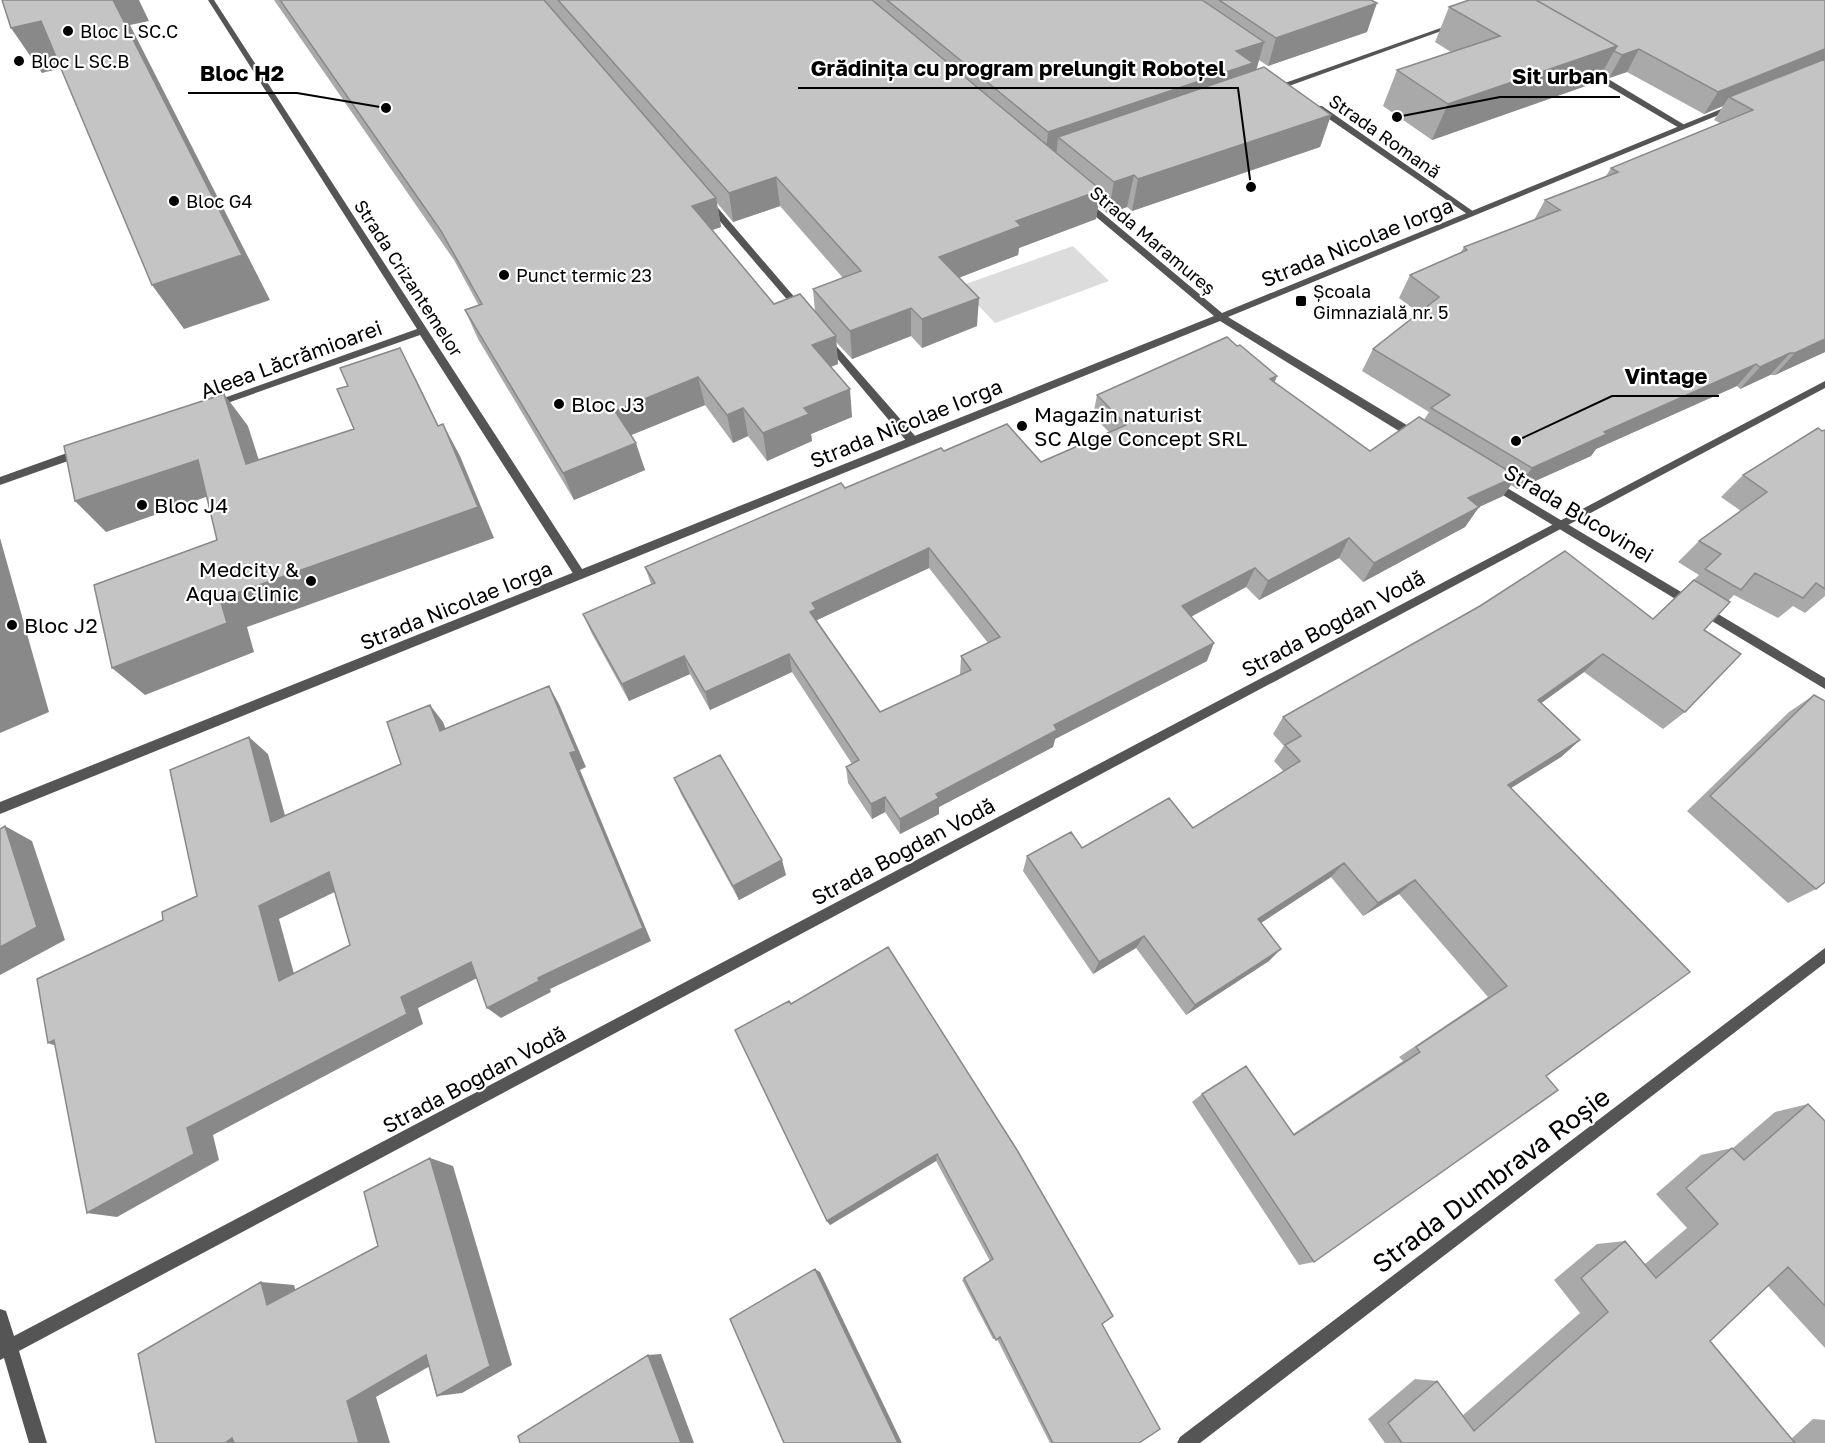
<svg xmlns="http://www.w3.org/2000/svg" width="1825" height="1443" font-family="'Golos Text',sans-serif">
  <style>
    .green { fill: #dcdcdc }
    .lines { fill: none; stroke-linecap: round; stroke-linejoin: round }
    .minor { fill: #555; fill-rule: evenodd }
    .tertiary { fill: #555; fill-rule: evenodd }
    .wall { fill: #a9a9a9; fill-rule: evenodd }
    .shaded-wall { fill: #898989 }
    .building { fill: #c4c4c4; stroke: #898989; stroke-width: 1.5; fill-rule: evenodd }
    .poi-dot { fill: #000; stroke: #fff; stroke-width: 2 }
    .labels { text-anchor: middle; dominant-baseline: central; stroke-width: 4.5; stroke-linejoin: round; paint-order: stroke }
    .far-poi-label { font-size: 18px; fill: #000; stroke: #fff; text-anchor: start }
    .far-street-label { font-size: 18px; fill: #000; stroke: #fff }
    .street-label { font-size: 21px; fill: #000; stroke: #fff }
    .poi-label { font-size: 21px; fill: #000; stroke: #fff; text-anchor: start }
    .near-street-label { font-size: 26px; fill: #000; stroke: #fff }
    .leader { fill: none; stroke: #000; stroke-width: 2 }
    .callout-dot { fill: #000; stroke: #fff; stroke-width: 2 }
    .callout-label { font-size: 22px; text-anchor: middle; font-weight: bold; fill: #000; stroke: #fff; stroke-width: 4.5; stroke-linejoin: round; paint-order: stroke }
  </style>
  <rect width="100%" height="100%" fill="#fff"/>
  <path class="green" d="M1073 246 1109 281 995 323 960 286Z"/>
  <g class="lines">
    <path class="minor" d="M208 0H214L584 572 585 575 584 578H576L420 335 216 407H210V403L417 329Z
      M1452 24 1458 25 1275 91 1268 89Z
      M1584 68H1590L1688 127 1681 129 1584 72Z
      M1316 106H1322L1477 214 1470 216 1316 110Z
      M706 201H712L802 306V310H796L706 205Z
      M828 339 831 340 916 437V443H908L825 344 823 342Z
      M1825 381V388L19 1351 47 1443H29L4 1358 0 1360V1309L6 1311 14 1336Z
      M81 448 86 452 85 455 0 485V477Z
      M1825 948V963L1200 1443H1177L1180 1437Z"/>
    <path class="tertiary" d="M1731 105 1738 107 1228 317 1420 433V439H1412L1220 321 0 814V802L1214 316 1082 205V201H1088L1222 313Z
      M1492 479 1825 678V689L1488 486 1487 483Z"/>
  </g>
  <path class="wall" d="M274 0H1371L1367 32 1268 66 1259 60 1256 70 1331 115 1320 147 1132 211 1127 207 1108 214 1098 206 1096 219 1019 248 1018 255 959 277 977 326 922 348 911 336 852 359 836 342 838 364 831 367 852 417 811 434 812 441 767 461 748 436 733 443 705 405 631 435 645 470 574 500 478 339 465 310 479 306 454 260ZM717 203 733 222 780 206 843 278 813 289 815 312 774 304 712 230 721 227Z
    M1825 0V352L1775 375H1770L1740 389 1737 386 1596 449 1591 456 1517 489 1511 485 1503 496 1479 507 1465 527 1363 582 1339 558 1259 600 1246 587 1191 617 1207 661 1055 739 1053 747 939 807V814L900 834 885 812 872 819 848 783 846 767 852 764 792 672 710 710 690 674 629 701 591 632 583 614 651 584 645 567 845 488 944 451 1041 462 1109 432 1093 416 1097 395 1274 382 1370 451 1424 420 1429 412 1362 371 1373 349 1419 313 1399 298 1410 275 1461 252 1464 247 1534 220 1545 200 1606 176 1611 168 1720 123 1714 120 1723 106 1704 114 1627 72 1609 78 1602 74 1597 82 1432 140 1383 106 1397 70 1451 52 1435 42 1449 7ZM929 568 988 643 961 656 960 675 880 712 818 622 817 620Z
    M1825 430V596L1805 613 1793 606 1778 618 1734 595 1728 601 1704 630 1685 712 1663 729 1584 672 1541 703 1580 740 1561 757 1511 788 1546 1076 1314 1262 1299 1265 1192 1102 1202 1094 1293 1134 1403 1061 1399 1057 1488 997 1399 894 1363 916 1331 877 1261 923 1269 961 1186 1015 1136 948 1093 974 1023 871 1027 856 1082 848 1193 828 1284 772 1274 761 1284 746 1273 734 1283 717 1653 619 1699 575 1678 562 1699 541 1741 511 1721 497 1743 475Z
    M1814 695 1816 889 1788 903 1687 811 1789 712Z
    M674 778 786 875 739 900 681 794Z
    M791 1004 1102 1324 1139 1443H1050L997 1339H993L962 1280 990 1261 936 1161 830 1225 827 1221Z
    M1808 1104 1825 1121V1348L1768 1286 1710 1341 1791 1439 1813 1419 1825 1420V1443H1385L1368 1419 1415 1379 1437 1381 1462 1416 1580 1313 1554 1280 1597 1244 1625 1241 1645 1264 1687 1228 1656 1194 1701 1155 1732 1148H1733L1775 1112Z"/>
  <path class="shaded-wall" d="M113 0H139L149 21 130 25 270 300 184 329 152 285Z
    M1377 3 1367 32 1268 66 1276 38Z
    M41 21 70 66 42 73 11 28Z
    M1264 42 1256 71 1058 137 1056 158 1045 161 1048 132 1236 51Z
    M1617 46 1597 82 1432 140 1448 104Z
    M1639 49 1627 72 1609 78 1622 55Z
    M1825 49V64L1729 97 1723 106 1704 114 1718 92Z
    M1331 115 1320 147 1132 211 1138 179Z
    M1134 175 1127 207 1108 214 1114 182Z
    M776 177 780 206 733 222 729 193Z
    M1101 190 1096 219 1019 248 1018 255 938 286 939 257 1016 221Z
    M716 198 721 227 698 235 692 206Z
    M979 298 977 326 922 348V319Z
    M911 308V336L852 359 850 331Z
    M836 336 838 364 815 373 812 345Z
    M1825 339V352L1775 375 1795 353Z
    M400 348 417 381 454 458 438 426Z
    M1790 353 1770 375 1740 389 1760 367Z
    M1756 364 1737 386 1596 449 1591 456 1517 489 1532 468 1604 432Z
    M1277 376 1269 397 1270 379Z
    M698 377 705 405 624 438 615 411Z
    M850 389 852 417 811 434 812 441 767 461 763 433 804 408Z
    M224 394 248 426 270 495 246 464Z
    M743 408 748 436 733 443 727 415Z
    M443 424 460 456 494 538 247 627 254 652 145 695 112 668 220 599Z
    M636 443 645 470 574 500 563 473Z
    M198 460 223 491 106 532 75 501Z
    M1517 476 1503 496 1479 507 1465 527 1363 582 1374 563 1468 498Z
    M0 538 49 712 0 733Z
    M1349 538 1339 558 1259 600 1268 581Z
    M929 548V568L817 620 818 628 810 612 812 603Z
    M1255 568 1246 587 1175 625 1182 606Z
    M1214 643 1207 661 1055 739 1053 747 939 807V814L900 834V819L936 794 1054 725Z
    M789 654 792 672 710 710 705 692Z
    M1603 654 1584 672 1521 718 1538 700Z
    M684 656 690 674 629 701 622 684Z
    M549 686 559 704 586 767 580 770 651 941 550 989 551 992 501 1018 487 1008 538 978 570 753Z
    M430 705 443 722 453 748 440 731Z
    M249 737 268 754 291 837 271 822Z
    M1580 740 1561 757 1490 801 1508 785Z
    M885 797V812L872 819 871 804Z
    M5 826 32 841 65 940 0 975V947Z
    M782 860 786 875 739 900 733 886Z
    M1344 863 1331 877 1247 932 1258 919Z
    M329 872 347 886 279 919 299 992 279 981 259 906Z
    M1415 880 1399 894 1363 916 1378 903Z
    M1144 936 1136 948 1093 974 1099 962Z
    M1281 949 1269 961 1186 1015 1195 1005Z
    M471 962 485 974 418 1008 423 1024 213 1135 219 1160 117 1217 87 1213 187 1128 401 997Z
    M54 1040 76 1053 48 1043Z
    M937 1154 936 1161 830 1225 827 1221Z
    M430 1158 453 1166 512 1365 462 1393 437 1396Z
    M815 1269 820 1272 902 1443H898Z
    M261 1282 294 1285 300 1307 267 1305Z
    M451 1354 376 1397 390 1443H359L347 1401 426 1355Z
    M661 1354 694 1443H681L648 1355Z
    M232 1438 252 1443H225Z"/>
  <path class="building" d="M2 0H113L242 255 152 285 41 21 11 28Z
    M280 0H544L716 198 692 206 774 304 800 294 836 336 812 345 850 389 804 408 809 414 763 433 743 408 727 415 698 377 615 411 636 443 563 473 465 310 482 304 441 231Z
    M558 0H872L1101 190 1016 221 1021 226 939 257 979 298 922 319 911 308 850 331 813 289 861 271 776 177 729 193Z
    M887 0H1202L1264 42 1236 51 1253 63 1048 132Z
    M1219 0H1371L1377 3 1276 38Z
    M1469 0H1536L1617 46 1448 104 1397 70 1500 36 1449 7Z
    M1536 0H1825V49L1718 92 1639 49 1622 55 1614 51 1617 46Z
    M1825 59V339L1795 353H1790L1760 367 1756 364 1604 432 1607 434 1532 468 1431 408 1450 395 1373 349 1439 297 1410 275 1467 250 1464 247 1560 210 1545 200 1618 172 1611 168 1753 110 1729 97Z
    M1264 67 1331 115 1138 179 1134 175 1114 182 1058 137Z
    M1227 337 1237 346 1240 345 1277 376 1270 379 1370 451 1419 417 1517 476 1468 498 1479 507 1374 563 1349 538 1268 581 1255 568 1182 606 1214 643 1054 725 1057 730 936 794 939 798 900 819 885 797 871 804 846 767 859 760 789 654 705 692 684 656 622 684 583 614 655 583 645 567 841 483 845 488 941 448 944 451 1007 424 1041 462 1126 425 1097 395ZM929 548 1000 637 961 656 971 670 880 712 810 612 816 609 812 603Z
    M400 348 438 426 443 424 478 507 220 599 227 623 112 668 94 585 217 540 198 460 75 501 64 446 224 394 246 464 354 429 337 389 348 386 340 368Z
    M1818 428 1822 431 1825 430V589L1816 583 1803 598 1755 573 1741 590 1705 569 1721 554 1699 541 1767 492 1743 475Z
    M1565 551 1653 619 1694 580 1730 602 1704 630 1741 654 1685 712 1603 654 1538 700 1580 740 1508 785 1690 972 1546 1076 1558 1090 1314 1262 1202 1094 1246 1066 1294 1135 1420 1052 1416 1047 1507 986 1415 880 1378 903 1344 863 1258 919 1281 949 1195 1005 1144 936 1099 962 1027 856 1071 832 1082 848 1169 798 1193 828 1300 761 1285 745 1301 736 1283 717 1480 606Z
    M549 686 576 751 570 753 643 928 538 978 539 981 487 1008 471 962 401 997 407 1014 187 1128 194 1154 87 1213 54 1040 48 1043 37 979 163 920 162 912 197 896 170 770 249 737 271 822 401 764 387 722 430 705 440 731ZM329 872 350 945 279 981 259 906Z
    M1814 695 1825 701V882L1816 889 1710 796Z
    M720 755 782 860 733 886 674 778Z
    M5 826 37 927 0 947V829Z
    M888 947 1017 1150 1113 1316 1102 1324 1160 1429 1139 1443H1053L1000 1337 996 1340 964 1278 993 1259 937 1154 827 1221 735 1030 789 1001 791 1004Z
    M1808 1104 1825 1121V1306L1788 1267 1710 1341 1795 1443H1402L1388 1423 1437 1381 1474 1431 1608 1312 1581 1278 1625 1241 1656 1278 1718 1224 1686 1188 1732 1148 1744 1160Z
    M430 1158 490 1366 437 1396 426 1355 347 1401 359 1443H234L232 1438 225 1443H156L138 1354 261 1282 267 1305 378 1246 364 1192Z
    M815 1269 898 1443H784L730 1319Z
    M648 1355 681 1443H520L518 1436Z"/>
  <g class="poi-dot">
    <circle cx="68" cy="31" r="6"/>
    <circle cx="19" cy="61" r="6"/>
    <circle cx="174" cy="201" r="6"/>
    <circle cx="504" cy="275" r="6"/>
    <rect x="1295" y="295" width="12" height="12" rx="3"/>
    <circle cx="559" cy="404" r="6"/>
    <circle cx="1022" cy="426" r="6"/>
    <circle cx="142" cy="505" r="6"/>
    <circle cx="311" cy="581" r="6"/>
    <circle cx="12" cy="625" r="6"/>
  </g>
  <g class="labels">
    <g class="far-poi-label">
      <text x="80" y="31">Bloc L SC.C</text>
      <text x="31" y="61">Bloc L SC.B</text>
      <text x="186" y="201">Bloc G4</text>
      <text x="516" y="275">Punct termic 23</text>
      <text x="1313" y="291">Școala<tspan x="1313" dy="21">Gimnazială nr. 5</tspan></text>
    </g>
    <g class="far-street-label">
      <text transform="translate(1385 136) rotate(35)">Strada Romană</text>
      <text transform="translate(1153 240) rotate(40)">Strada Maramureș</text>
      <text transform="translate(409 278) rotate(57)">Strada Crizantemelor</text>
    </g>
    <g class="street-label">
      <text transform="translate(1357 242) rotate(-22)">Strada Nicolae Iorga</text>
      <text transform="translate(291 359) rotate(-20)">Aleea Lăcrămioarei</text>
      <text transform="translate(906 423) rotate(-22)">Strada Nicolae Iorga</text>
      <text transform="translate(1579 513) rotate(31)">Strada Bucovinei</text>
      <text transform="translate(456 605) rotate(-22)">Strada Nicolae Iorga</text>
      <text transform="translate(1333 623) rotate(-28)">Strada Bogdan Vodă</text>
      <text transform="translate(903 851) rotate(-28)">Strada Bogdan Vodă</text>
      <text transform="translate(474 1079) rotate(-28)">Strada Bogdan Vodă</text>
    </g>
    <g class="poi-label">
      <text x="571" y="404">Bloc J3</text>
      <text x="1034" y="414">Magazin naturist<tspan x="1034" dy="24">SC Alge Concept SRL</tspan></text>
      <text x="154" y="505">Bloc J4</text>
      <text x="299" y="569" text-anchor="end">Medcity &amp;<tspan x="299" dy="24">Aqua Clinic</tspan></text>
      <text x="24" y="625">Bloc J2</text>
    </g>
    <g class="near-street-label">
      <text transform="translate(1491 1180) rotate(-37)">Strada Dumbrava Roșie</text>
    </g>
  </g>
  <path class="leader" d="M1251 187L1238 88H798M386 108L297 93H188M1397 117L1500 97H1620M1516 441L1612 396H1719"/>
  <g class="callout-dot">
    <circle cx="1251" cy="187" r="6"/>
    <circle cx="386" cy="108" r="6"/>
    <circle cx="1397" cy="117" r="6"/>
    <circle cx="1516" cy="441" r="6"/>
  </g>
  <g class="callout-label">
    <text x="1018" y="76">Grădinița cu program prelungit Roboțel</text>
    <text x="242" y="81">Bloc H2</text>
    <text x="1560" y="84">Sit urban</text>
    <text x="1666" y="384">Vintage</text>
  </g>
</svg>
